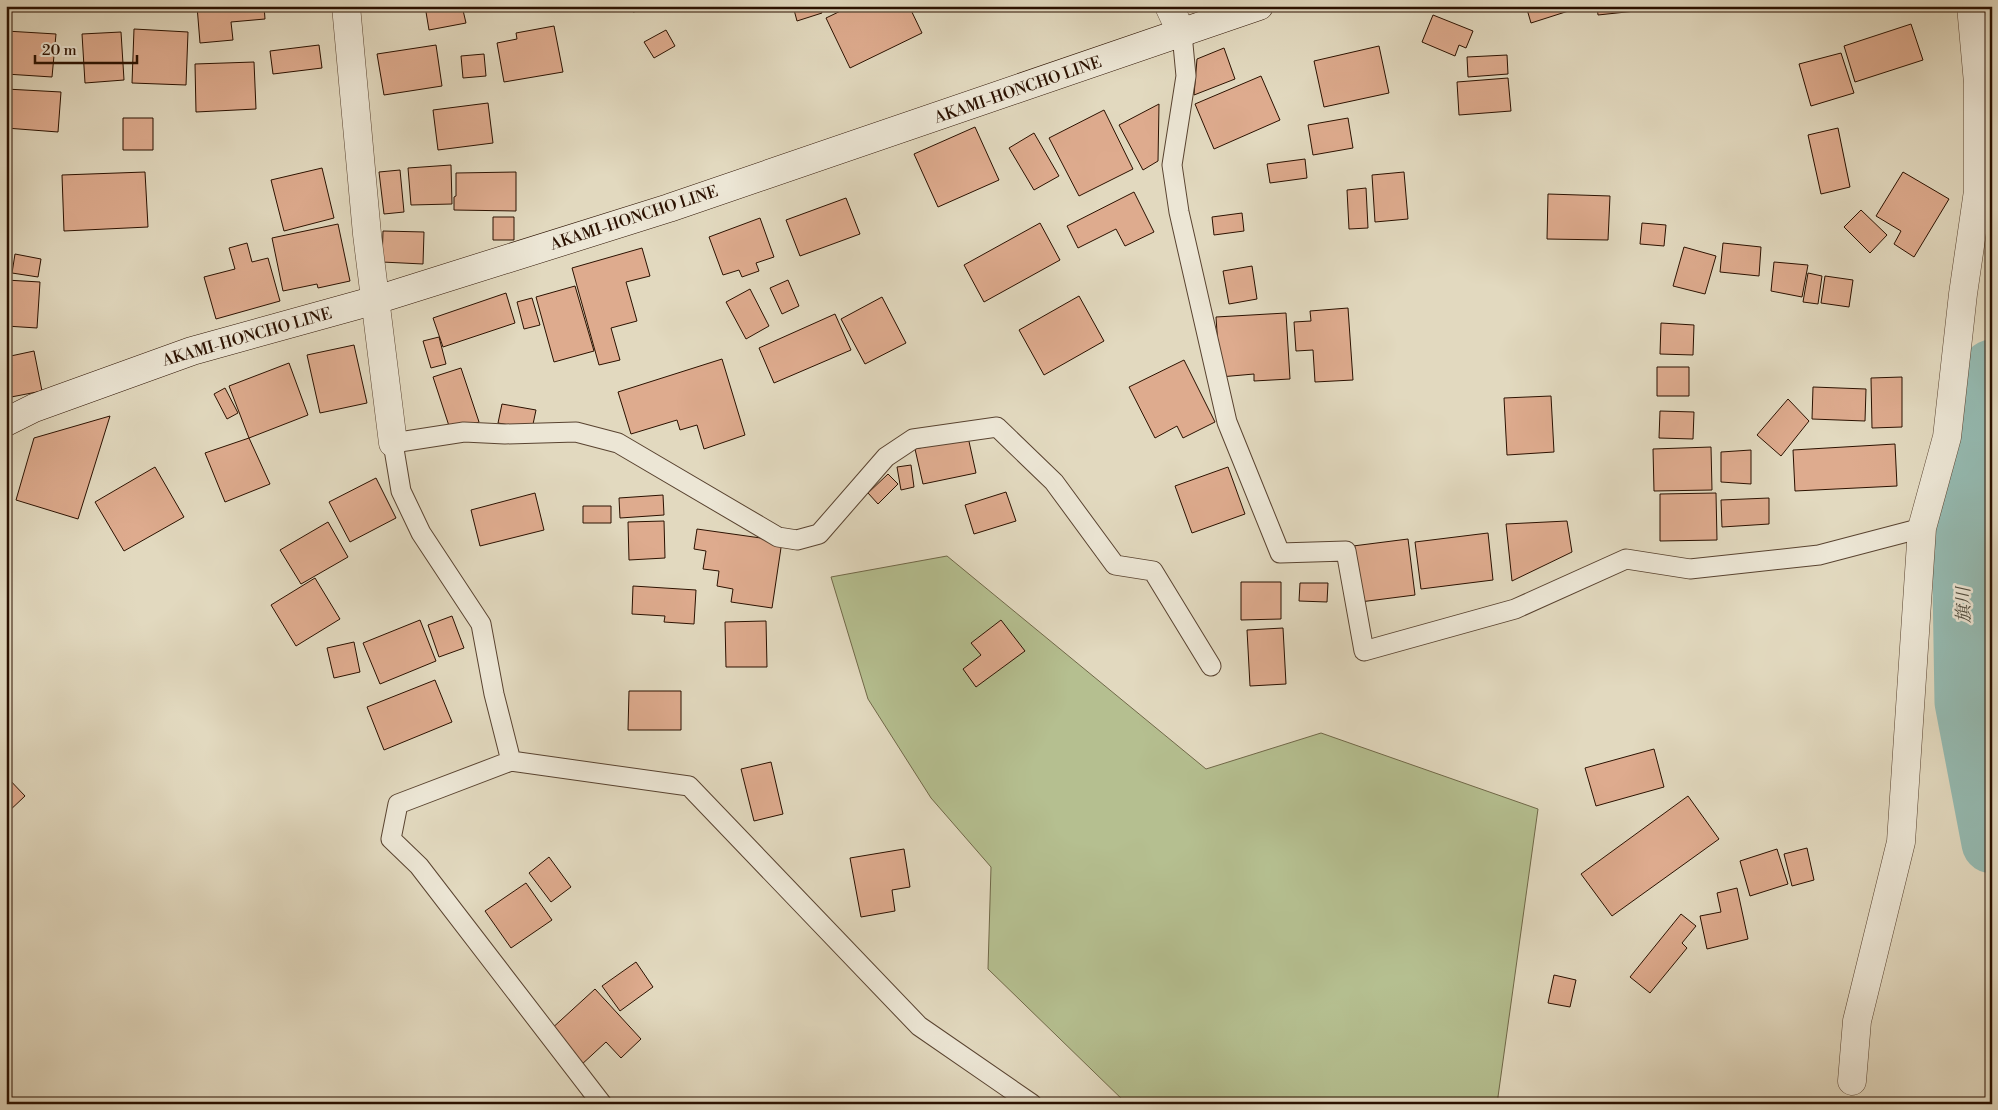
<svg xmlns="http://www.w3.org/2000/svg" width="1998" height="1110" font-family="'Libre Bodoni','Noto Serif JP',serif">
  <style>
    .green { fill: #b5bf90; stroke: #706848 }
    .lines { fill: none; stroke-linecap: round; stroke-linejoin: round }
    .river { stroke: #95bab1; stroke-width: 61 }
    .building { fill: #deab8e; stroke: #2b1100 }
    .service-casing { stroke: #594330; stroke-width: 21 }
    .minor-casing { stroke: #594330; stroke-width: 29 }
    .secondary-casing { stroke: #2b1100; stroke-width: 29 }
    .service { stroke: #ece6d5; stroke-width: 19 }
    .minor { stroke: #ece6d5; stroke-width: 28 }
    .secondary { stroke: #ece6d5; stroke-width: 28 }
    .labels { text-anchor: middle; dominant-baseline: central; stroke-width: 5; stroke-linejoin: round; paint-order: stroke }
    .street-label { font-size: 16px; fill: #2b1100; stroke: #ece6d5 }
    .water-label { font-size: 18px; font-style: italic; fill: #504c3e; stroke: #ece6d5 }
  </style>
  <rect width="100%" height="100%" fill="#e2d9bf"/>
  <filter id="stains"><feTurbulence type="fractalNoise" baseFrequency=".004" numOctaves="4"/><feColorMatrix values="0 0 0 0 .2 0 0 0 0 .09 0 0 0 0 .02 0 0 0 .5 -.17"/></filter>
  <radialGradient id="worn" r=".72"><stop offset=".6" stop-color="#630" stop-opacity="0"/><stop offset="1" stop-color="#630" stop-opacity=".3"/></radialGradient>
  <path class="green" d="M947 556 1206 769 1321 733 1538 809 1497 1104H1127L988 969 991 867 931 798 868 699 831 577Z"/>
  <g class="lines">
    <path class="river" d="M1992 370 1961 463 1965 702 1992 843"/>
  </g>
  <path class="building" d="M197 6H264L265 19 231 22 233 40 200 43Z
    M425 6H462L466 23 429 30Z
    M632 6H664L633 12Z
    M793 6H819L822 13 797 21Z
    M851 6H909L922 33 850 68 826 18Z
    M1526 6H1581V7L1531 23Z
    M1597 6H1672L1673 7 1598 15Z
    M1433 15 1473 31 1466 48 1459 45 1455 56 1422 42Z
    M1911 24 1923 60 1855 82 1844 46Z
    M554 26 563 72 504 82 497 43 517 39 516 33Z
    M134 29 188 32 186 85 132 83Z
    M666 30 675 46 654 58 644 42Z
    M6 31 56 34 52 77 6 74Z
    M121 32 124 80 85 83 82 34Z
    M319 45 322 68 273 74 270 51Z
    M436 45 442 86 384 95 377 54Z
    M1379 46 1389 93 1324 107 1314 61Z
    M1224 48 1235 79 1194 95 1197 59Z
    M1841 53 1854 93 1811 106 1799 64Z
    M484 54 486 76 463 78 461 56Z
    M1507 55 1508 74 1468 77 1467 57Z
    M254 62 256 109 196 112 195 64Z
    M1261 76 1280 120 1214 149 1195 104Z
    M1508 78 1511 111 1459 115 1457 82Z
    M6 89 61 92 58 132 6 128Z
    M488 103 493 143 438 150 433 110Z
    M1159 104 1158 161 1143 170 1119 125Z
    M1104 110 1133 169 1079 196 1049 138Z
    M123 118H153V150H123Z
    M1348 118 1353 148 1313 155 1308 125Z
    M975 127 999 180 938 207 914 154Z
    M1838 128 1850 187 1821 194 1808 135Z
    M1034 133 1059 176 1034 190 1009 148Z
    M1305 159 1307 178 1270 183 1267 164Z
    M451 165 452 204 411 205 408 168Z
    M322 168 334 218 284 231 271 180Z
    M400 170 404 212 384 214 379 172Z
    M145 172 148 227 64 231 62 175Z
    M516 172V211L454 210V197L456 196V173Z
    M1404 172 1408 219 1375 222 1372 175Z
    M1903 172 1949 199 1914 257 1894 244 1901 231 1876 216Z
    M1366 188 1368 228 1349 229 1347 190Z
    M1134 192 1154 232 1125 246 1116 229 1078 248 1067 226Z
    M1548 194 1610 196 1608 240 1547 239Z
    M846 198 860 234 800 256 786 220Z
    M1861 210 1887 235 1870 253 1844 227Z
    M1242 213 1244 231 1214 235 1212 217Z
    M493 217H514V240H493Z
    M760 218 774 257 756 263 759 271 742 277 739 270 723 275 709 237Z
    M1040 223 1060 260 984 302 964 265Z
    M1642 223 1666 225 1664 246 1640 244Z
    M338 224 350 281 318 288 317 284 283 291 272 238Z
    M383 231 424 232 423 264 382 262Z
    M247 243 252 262 268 258 280 301 216 319 204 277 235 269 229 248Z
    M1723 243 1761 247 1759 276 1720 272Z
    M1684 247 1716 256 1705 294 1673 286Z
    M642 248 650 276 626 282 637 321 611 328 620 360 599 365 572 268Z
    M15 254 41 259 38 277 12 273Z
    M1774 262 1808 265 1802 297 1771 291Z
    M1252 266 1257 299 1229 304 1223 271Z
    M1808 273 1822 276 1818 304 1803 302Z
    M1825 276 1853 280 1849 307 1821 303Z
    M6 280 40 282 37 328 6 326Z
    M788 280 799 306 782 314 770 288Z
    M575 286 594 351 554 362 536 297Z
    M750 289 769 326 746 339 726 302Z
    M506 293 515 323 443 347 433 318Z
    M1079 296 1104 341 1044 375 1019 330Z
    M882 297 906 343 865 364 841 319Z
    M532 298 540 325 524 329 517 302Z
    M1348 308 1353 380 1315 382 1313 350 1296 351 1294 322 1311 321 1310 311Z
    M1286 313 1290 379 1254 381V374L1220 377 1216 317Z
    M835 314 851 350 774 383 759 348Z
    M1661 323 1694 325 1693 355 1660 354Z
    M439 337 446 364 431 368 423 341Z
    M354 345 367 403 320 413 307 355Z
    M34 351 42 391 6 398V357Z
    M722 359 745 435 704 449 697 425 680 430 677 420 631 434 618 392Z
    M1184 360 1215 422 1183 438 1177 426 1155 438 1129 387Z
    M289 363 308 415 249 438 229 386Z
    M1657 367H1689V396H1657Z
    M461 368 479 422 451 432 433 377Z
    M1902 377V427L1872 428 1871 378Z
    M1813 387 1866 389 1865 421 1812 419Z
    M225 388 238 413 227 419 214 394Z
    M1551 396 1554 452 1507 455 1504 398Z
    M1788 399 1809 421 1781 456 1757 435Z
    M502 404 536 410 532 429 498 423Z
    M1660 411 1694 412 1693 439 1659 438Z
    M110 416 78 519 16 500 34 438Z
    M968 437 976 473 923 484 915 449Z
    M249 438 270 484 225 502 205 453Z
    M1895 444 1897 486 1795 491 1793 450Z
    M1711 447 1712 490 1654 491 1653 449Z
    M1751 450V484L1721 482V452Z
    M911 465 914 487 901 490 897 467Z
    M155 467 184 517 124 551 95 502Z
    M1228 467 1245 514 1192 533 1175 486Z
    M888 474 898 484 878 504 868 493Z
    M376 478 396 518 350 542 329 502Z
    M1006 492 1016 521 974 534 965 505Z
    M535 493 544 530 480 546 471 510Z
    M1716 493 1717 540 1660 541V494Z
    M663 495 664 515 620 518 619 498Z
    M1769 498V524L1722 527 1721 500Z
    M583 506H611V523H583Z
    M664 521 665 558 629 560 628 522Z
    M1567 521 1572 552 1512 581 1506 524Z
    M328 522 348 557 301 584 280 550Z
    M697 529 782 541 772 608 731 602 733 589 717 586 719 571 703 569 706 551 694 549Z
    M1488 533 1493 580 1421 589 1415 542Z
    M1408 539 1415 595 1360 602 1353 546Z
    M315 578 340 619 296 646 271 605Z
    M1241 582H1281V619L1241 620Z
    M1300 583H1328L1327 602 1299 601Z
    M633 586 696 590 694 624 664 622 665 616 632 614Z
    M452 616 464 648 439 657 428 625Z
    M420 620 436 661 380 684 363 643Z
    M1001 620 1025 651 976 687 963 669 981 655 971 643Z
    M766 621 767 667H726L725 622Z
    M1283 628 1286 684 1250 686 1247 630Z
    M354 642 360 672 334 678 327 648Z
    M435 680 452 722 384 750 367 707Z
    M629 691H681V730H628Z
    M1654 749 1664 787 1596 806 1585 768Z
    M771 762 783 814 754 821 741 769Z
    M6 776 25 796 6 814Z
    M1688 796 1719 839 1612 916 1581 874Z
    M1807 848 1814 880 1792 886 1784 854Z
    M904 849 910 887 892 890 895 911 861 917 850 858Z
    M1777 849 1788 884 1750 896 1740 861Z
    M549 857 571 887 551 902 529 873Z
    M526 883 552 920 511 948 485 911Z
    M1737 888 1748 939 1707 949 1700 916 1721 912 1717 893Z
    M1681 914 1696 926 1682 943 1687 948 1650 993 1630 977Z
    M636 962 653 987 620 1011 602 986Z
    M1554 975 1576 980 1570 1007 1548 1003Z
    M595 989 641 1039 621 1058 606 1042 580 1066 549 1031Z"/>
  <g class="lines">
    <g class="service-casing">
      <path id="service" d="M1182 34 1186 76 1172 165 1179 212 1227 422 1280 553 1346 551 1364 651 1515 609 1626 559 1690 569 1819 555 1922 528
        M511 761 398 804 391 839 419 866 602 1104
        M1032 1104 919 1026 689 786 511 761 494 694 481 624 421 533 401 491 393 443 464 432 505 434 576 432 618 443 778 537 797 540 819 534 886 457 913 439 997 427 1054 482 1115 565 1153 571 1211 666"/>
    </g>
    <g class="minor-casing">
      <path id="minor" d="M346 6 367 234 393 443
        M1169 6 1182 34
        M1852 1081 1857 1021 1901 842 1922 528 1947 437 1963 294 1978 191V83L1971 6"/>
    </g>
    <g class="secondary-casing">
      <path id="secondary" d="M6 422 34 408 192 351 376 300 669 208 1259 6"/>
    </g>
    <use href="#service" class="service"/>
    <use href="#minor" class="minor"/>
    <use href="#secondary" class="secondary"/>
  </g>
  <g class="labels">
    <g class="street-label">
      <text transform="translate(1018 90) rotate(-19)">AKAMI-HONCHO LINE</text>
      <text transform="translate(634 218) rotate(-18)">AKAMI-HONCHO LINE</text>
      <text transform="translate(247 337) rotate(-16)">AKAMI-HONCHO LINE</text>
    </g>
    <g class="water-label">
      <text transform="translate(1964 605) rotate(-91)">旗川</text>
    </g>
  </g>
  <rect width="1998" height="1110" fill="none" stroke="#e2d9bf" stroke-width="25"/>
  <rect x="8" y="8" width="1983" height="1095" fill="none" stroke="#2b1100" stroke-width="2.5"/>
  <rect x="12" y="12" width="1973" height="1085" fill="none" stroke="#2b1100"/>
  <path d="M35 55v8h102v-8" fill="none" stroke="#2b1100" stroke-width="2.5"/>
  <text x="42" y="55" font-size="15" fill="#2b1100" stroke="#ece6d5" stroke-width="4" paint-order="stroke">20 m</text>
  <rect width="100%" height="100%" filter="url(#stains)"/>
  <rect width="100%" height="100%" fill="url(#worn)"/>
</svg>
